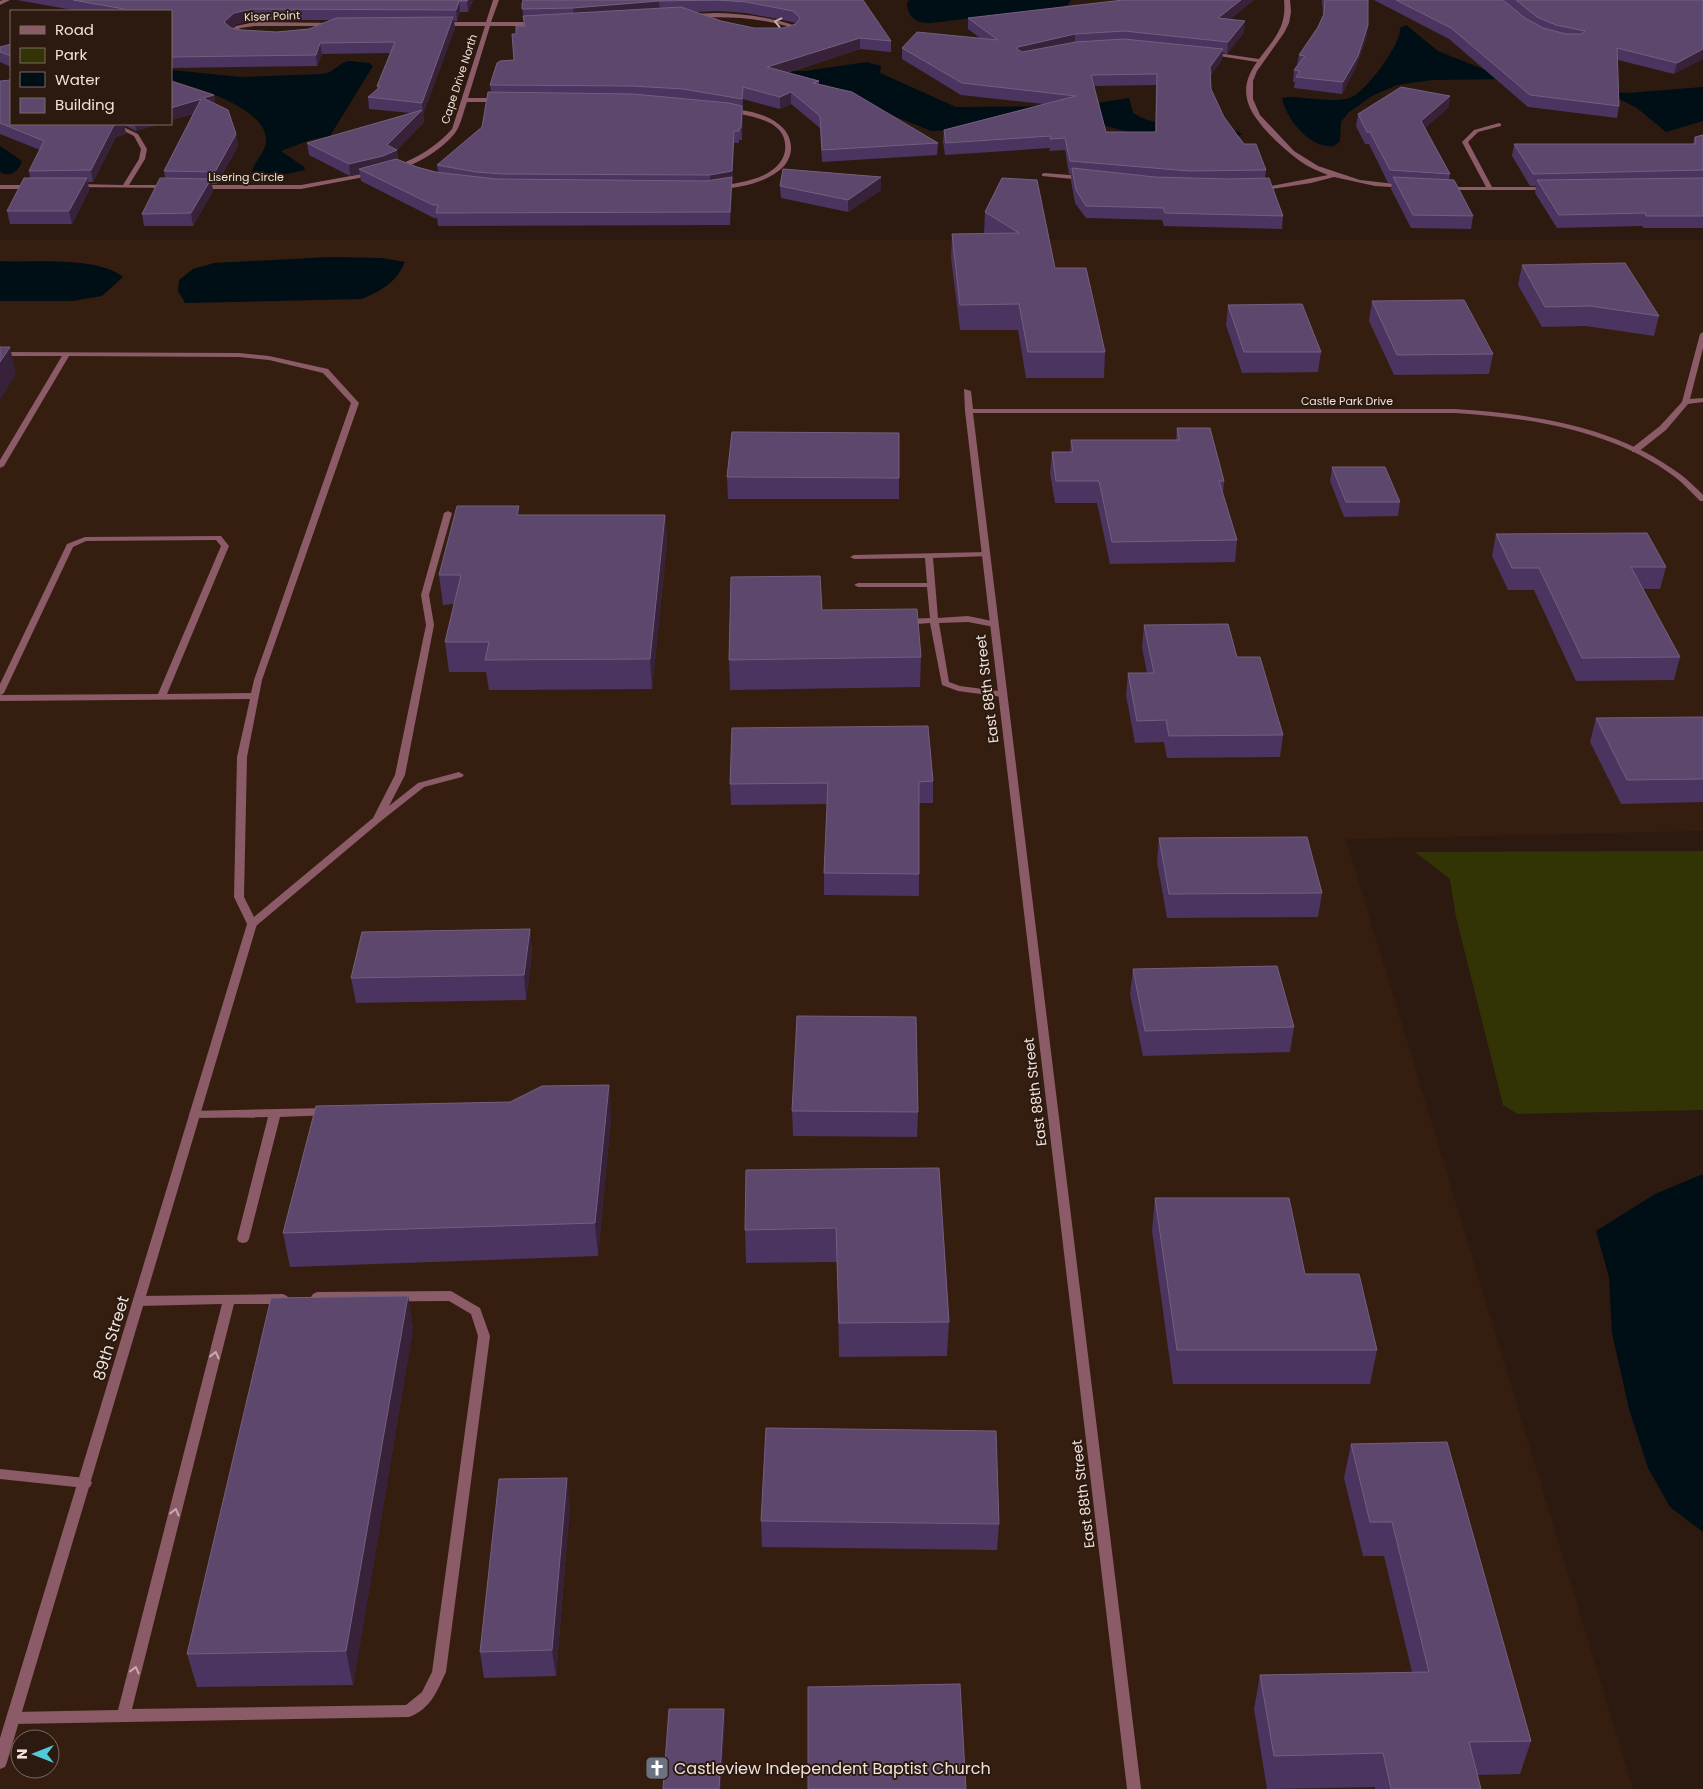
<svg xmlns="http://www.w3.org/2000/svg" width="1703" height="1789" font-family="Poppins,sans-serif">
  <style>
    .built { fill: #351e0f; fill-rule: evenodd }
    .green { fill: #323405 }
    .water { fill: #000e15 }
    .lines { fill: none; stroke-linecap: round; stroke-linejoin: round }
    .service { fill: #8b5b67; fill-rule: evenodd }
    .minor { fill: #8b5b67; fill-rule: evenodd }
    .wall { fill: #4b345f; fill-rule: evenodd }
    .shaded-wall { fill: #37223a }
    .building { fill: #5d476d; stroke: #745f7e; fill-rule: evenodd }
    .oneway { stroke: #c6acad }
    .labels { text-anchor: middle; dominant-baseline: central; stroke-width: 4; stroke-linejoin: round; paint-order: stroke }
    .far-street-label { font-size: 11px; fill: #eee2db; stroke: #2c1a10 }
    .street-label { font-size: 14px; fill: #eee2db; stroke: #2c1a10 }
    .near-street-label { font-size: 16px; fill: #eee2db; stroke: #2c1a10 }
    .near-poi-label { font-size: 16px; fill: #eee2db; stroke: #2c1a10; text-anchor: start }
  </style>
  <rect width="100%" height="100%" fill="#2c1a10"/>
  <path class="built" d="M0 240H1703V831L1346 839 1633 1789H0ZM20 1739H50V1769H20Z"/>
  <path class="green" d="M1703 851V1110L1518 1114 1503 1105 1456 917 1450 879 1415 852Z"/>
  <path class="water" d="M909 0H1071L1068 5 1061 7 931 23C916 23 908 18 907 3Z
    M1406 25 1438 51 1508 79 1432 80 1397 85 1372 96 1348 113 1341 122 1340 141 1334 146C1311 150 1286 119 1282 98L1288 97C1307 97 1332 103 1350 98 1365 93 1402 44 1400 28Z
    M528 57 774 71H805L867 62 881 66 880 73 956 107 1078 106 1129 98 1133 113C1168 135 1210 115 1242 134L1230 141 1143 136 1102 125 931 131 894 116 855 95 827 85 792 80 506 62Z
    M349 61 369 63 373 66 330 136 310 140 281 151 304 167 305 170 281 175 252 174C252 164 264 154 266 143 270 108 196 88 171 80V70L241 77 323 74C335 72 338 63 349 61Z
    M1703 87V121L1666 132 1637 108 1621 100 1592 93 1601 91 1628 93Z
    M0 146 22 161C19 171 10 178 0 172Z
    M331 257 382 258 405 262C396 283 382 290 362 299L185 303 178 291 179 280 193 269 214 263Z
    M0 261C35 263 96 256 123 277L102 296 73 301H0Z
    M1703 1174V1532L1670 1507 1648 1468 1629 1409 1612 1333 1609 1277 1596 1231 1655 1194Z"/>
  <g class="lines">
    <path class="service" d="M1703 332V348L1690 399 1703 398V402L1688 404 1666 430 1638 452H1632V448L1660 426 1682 402 1700 334Z
      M0 352 239 353 269 356 328 369 359 403 262 680 247 757 244 897 254 917 373 818 395 775 426 625 421 595 444 513 448 511 452 513 429 595 434 625 405 775 389 806 418 783 459 772 464 775 462 777 424 787 381 821 256 926H248L234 897 237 757 250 699 0 701V684L67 544 85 537 218 536H221L229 546 167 694 251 693 254 680 351 403 323 373 269 360 239 357 69 356 4 466 0 468V460L62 356H0ZM216 540 221 546 158 694 1 695 4 693 73 547 86 541Z
      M986 552 990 554 989 556 933 558 938 618 968 616 997 622V626L994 627 968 622 939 623 949 682 960 686 1006 692 1007 694 1006 696 1003 697 958 691 942 685 930 623 905 625 901 622 905 619 930 618 927 587H858L854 585 858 583H927L925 558 854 559 850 557 854 555Z
      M327 1108 331 1109 333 1112 331 1115 280 1117 249 1239 247 1242 243 1243 239 1242 237 1239 268 1117 195 1118 191 1117 189 1114 191 1111Z
      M451 1291 480 1308 490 1336 446 1672C437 1691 431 1709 409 1717L13 1724 8 1723 6 1718 8 1713 13 1712 118 1710 222 1304 139 1306 135 1304 133 1301 135 1298 139 1296 283 1294 287 1296 289 1299 287 1302 283 1304H234L132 1709 406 1705 422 1692 432 1672 478 1336 471 1314 449 1301 317 1302 313 1300 311 1297 313 1294 317 1292Z
      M0 1469 85 1478 90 1479 92 1483 90 1487 85 1488 0 1479Z"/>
    <path class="minor" d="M3 0H10L0 5V1Z
      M493 0H499L491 22H537L540 24 537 26H490L468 98H500L503 100 500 102H467C464 110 462 120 458 128 451 144 411 170 394 169V167C417 158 436 147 452 129L485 26H442L439 24 442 22H486Z
      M1284 0H1290L1291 12 1289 23 1284 33 1257 71 1253 81V99L1260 115 1294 151 1318 166 1360 180 1404 185 1406 186V188L1375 186 1334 177 1311 183 1259 191 1256 189 1328 175C1318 171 1308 167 1300 161 1282 148 1251 120 1247 99 1244 85 1249 73 1257 62L1207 54 1210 52 1259 59C1274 39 1287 27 1284 0Z
      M717 13C745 14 770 17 796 26L798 29 792 35 789 33 792 28C759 17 726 16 691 18L688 16 691 14Z
      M255 22 336 23 339 25C331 31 320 35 310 38 291 42 243 45 228 33L236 26ZM255 26H329C322 30 314 34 306 35 289 39 250 41 234 33L240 28Z
      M727 110C751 108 793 120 791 150 790 159 785 167 777 172 761 184 738 187 719 190L716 188 717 187C733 183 751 182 766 174 775 169 783 162 785 151 789 119 749 116 727 112Z
      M1499 123 1501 124V126L1478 132 1468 142 1492 187H1549L1551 188V190H1444V188L1446 187H1486L1462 142 1474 130Z
      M110 124H117L138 134 147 149 145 159 129 185H169L172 187 171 188 74 187V185L76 184 123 185 139 159 141 149 134 136Z
      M373 172 375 173V175L301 189H198L195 187 198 185H301Z
      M1044 173 1083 176 1086 178 1083 180 1042 176V174Z
      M0 185H31L34 187 31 189H0Z
      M964 389 971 391 973 409H1455C1533 414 1616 426 1680 474 1688 480 1696 488 1703 495V501H1700C1692 493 1684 484 1675 477 1612 430 1532 418 1455 413H973L1141 1789H1127L965 411Z
      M252 921 257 924 7 1762 5 1767 0 1769V1738L247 924Z"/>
  </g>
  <path class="wall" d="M17 0H473L468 12H460L457 21H454L455 28 423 114 424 122 397 150 398 159 417 167 438 172 437 165 482 127 491 92 490 85 514 60 516 34 524 26 522 4 523 0H863L891 41V52L860 49 787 73 819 81V84L938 143 937 155 822 162 820 128 791 104 780 109 743 99 742 140H739V143H734L730 225 438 226 437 218H434L361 181 360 174 350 176 309 155 307 143 411 113 369 109 368 97 377 89V86L390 53 322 54 317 66 171 68V11H78ZM718 11 746 13 793 22 795 24 783 28H754L721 21 695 12ZM255 20H330L309 29 277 32 242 30 232 28 236 24Z
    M1123 0H1254L1230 19 1244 32 1227 54 1223 53 1222 60 1210 76 1211 89 1224 117 1244 144 1266 170 1265 178 1283 216 1282 229 1164 226 1162 220 1086 218 1075 203 1071 181V174H1069L1065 150 1049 151 1050 148 945 155 943 142 944 130 1044 104 961 95 902 59V48L980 38 968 29V18ZM1156 85 1155 132H1106L1094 86Z
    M1322 0H1368L1367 36 1356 67 1342 94 1294 88 1295 82H1293L1294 70 1297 65 1299 55 1318 27 1323 15Z
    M1374 0H1703L1674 74 1618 60 1619 106 1617 118 1528 107 1449 39Z
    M11 44V67L0 62V47Z
    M0 81 11 124H160L136 131 124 125 126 134 116 137 93 182H88L89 190 72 224H10L7 211 30 178 29 171 40 150 0 134Z
    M171 81 214 95 215 104 236 134 238 146 217 184H212L213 191 193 226H144L142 214 165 178 164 171 193 114 171 120Z
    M1449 107 1425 128 1450 174 1449 180 1473 216 1471 229 1411 228 1391 189 1392 183H1388L1369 144H1365L1356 126 1358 114Z
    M1703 135V228H1644L1642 226 1557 228 1535 193 1536 186H1530L1512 156 1514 144H1693L1695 137Z
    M881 177V190L848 212 781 198 780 186Z
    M1002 178 1055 268 1105 352 1104 378H1026L1018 330H960L951 258 952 234H984L985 212Z
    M1522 265 1659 316 1654 336 1586 326 1542 327 1518 285Z
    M1372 301 1493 354 1489 374 1394 375 1369 321Z
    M1228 305 1321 352 1318 372 1242 373 1226 325Z
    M1177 428 1224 481 1223 494 1237 540 1235 562 1110 564 1097 503H1055L1050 473 1052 452H1070L1071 440H1176Z
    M1332 467 1400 502 1398 516 1344 517 1330 481Z
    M727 477 899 478V499H728Z
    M520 515H665L667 543 652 689 489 690 486 672H449L445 642 454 604 443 605 439 575Z
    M1496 534 1666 567 1660 589H1643L1680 657 1674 680 1576 681 1534 590H1508L1492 556Z
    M822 610 921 657 920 687 730 690 729 660Z
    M1144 625 1237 657 1283 735 1280 757 1167 758 1164 742 1135 743 1126 695 1128 673H1147L1142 647Z
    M1703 717V802L1621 804 1590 742 1596 718Z
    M933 781V803H919V896L824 895V873L827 804 731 805 730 784Z
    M1159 838 1322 893 1318 917 1167 918 1157 862Z
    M530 929 532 954 526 1000 356 1003 351 978Z
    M1133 969 1294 1027 1290 1052 1143 1056 1130 994Z
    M510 1102 611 1118 598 1256 290 1267 283 1233Z
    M792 1111 918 1112 917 1137 793 1136Z
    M939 1168 949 1322 947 1356 839 1357 837 1262 746 1263 745 1230Z
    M1155 1198 1305 1274 1377 1350 1370 1384H1173L1152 1231Z
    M408 1296 413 1329 353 1685 197 1687 187 1654Z
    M1351 1444 1531 1741 1520 1774 1478 1775 1481 1789H1375V1787L1267 1789 1254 1709 1260 1675 1412 1672 1384 1556H1363L1344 1478Z
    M570 1504 556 1676 484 1678 480 1652Z
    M761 1521 999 1524 997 1550 762 1547Z"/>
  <path class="shaded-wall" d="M468 0H473L468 12 467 1Z
    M1241 0H1254L1217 29 1218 18Z
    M459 1 460 12 457 21 456 10Z
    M659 1 660 12 574 19 573 8Z
    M253 9 255 20 236 24 226 33 224 22 234 13Z
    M453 17 455 28 423 114 422 103Z
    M1245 21 1244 32 1227 54 1228 42Z
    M1368 25 1367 36 1356 67 1342 94 1343 82Z
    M1075 34V45L1016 60 1017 49 1018 47Z
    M860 38V49L767 79V67Z
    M320 43 322 54 317 66 316 55Z
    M1223 49 1222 60 1209 78 1210 67Z
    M1703 49V59L1674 74 1677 63Z
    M791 92V104L780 109V97Z
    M214 95 216 107 203 98Z
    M1450 96 1449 107 1419 133 1421 121Z
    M201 99 203 111 171 120V108Z
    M742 106V140L741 128Z
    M422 110 424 122 397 150 398 162 359 169 360 174 350 176 349 164 387 145Z
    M118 124H124L126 134 116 137 93 182 91 170 114 125Z
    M135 124H160L136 131Z
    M734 131V143L730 225V212L710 187V175Z
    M236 134 238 146 217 184 215 172Z
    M881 177V190L848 212V200Z
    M87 178 89 190 72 224 69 211Z
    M211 179 213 191 193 226 191 213Z
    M10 347 16 374 0 400V362Z
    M519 506 522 535 517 515Z
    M665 515 667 543 652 689 650 659Z
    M530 929 532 954 526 1000 524 975Z
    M609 1085 611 1118 598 1256 595 1223Z
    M408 1296 413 1329 353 1685 346 1651Z
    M567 1478 570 1504 556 1676 552 1650Z
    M724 1709 725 1726 721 1789H719Z"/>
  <path class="building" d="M73 0H468L467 1H459L456 10 253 9 234 13 224 22 231 28 242 30 277 32 309 29 336 18 453 17 422 103 368 97 380 87 377 86 395 42 320 43 316 55 171 57V11H125L124 9Z
    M523 0H863L891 41 860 38 767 67 819 81 813 83 852 92 938 143 822 150 820 116 791 92 780 97 743 87 742 99 683 89 632 86 490 85 497 63 500 61 514 60 512 34H516V26H525L523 16 681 7 721 21 754 28H783L796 24 800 18 793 11 746 2 718 0 659 1 573 8 522 9V4Z
    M1123 0H1241L1218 18 1245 21 1228 42 1124 31 1075 34 1018 47 1017 49 1022 52 1076 42 1124 39 1223 49 1210 67 1211 89 1224 117 1244 144H1256L1266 170 1189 171 1070 161 1065 138 1050 139 1051 136 946 143 944 130 1076 96 962 83 902 48 917 32 998 40 968 18ZM1157 74 1156 132H1106L1091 75Z
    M1325 0H1368V25L1358 56 1343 82 1296 77 1300 71 1294 70 1305 56 1299 55 1318 27 1324 14Z
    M1396 0H1503L1525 18 1543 28 1566 34H1581L1585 31 1556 25 1537 17 1516 0H1703V49L1677 63 1617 48 1619 106 1530 95 1451 28Z
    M11 44V56L0 52V47Z
    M11 80V124H118L114 125 91 170 29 171 44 141 0 123V81Z
    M171 81 214 95 203 98 228 110 236 134 215 172 164 171 201 99 171 108Z
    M1401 87 1450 96 1421 121 1450 174 1390 170 1370 132H1367L1358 114Z
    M488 92 633 94 729 103 742 106 741 128H739V131H734L732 171 710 175 503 174 476 172 437 165 482 127Z
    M422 110 387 145 397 150 383 156 349 164 307 143Z
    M1703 135V170L1533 174 1514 144H1695V137Z
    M396 159 417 167 435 172 496 179 706 181 732 177 730 212 436 213 438 205H433L359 169Z
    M1072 168 1155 177 1229 179 1269 178 1283 216 1165 213 1163 208 1086 206 1076 190Z
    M783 169 881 177 848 200 780 186Z
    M1393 177 1454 180 1473 216 1413 215Z
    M24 178H87L69 211H7Z
    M160 178 211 179 191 213 142 214Z
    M1002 178 1037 180 1055 268H1086L1105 352H1028L1019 304 960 305 952 234 1019 233 985 212Z
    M1703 178V216H1646L1645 213 1559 215 1537 180Z
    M1625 263 1659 316 1590 306 1545 307 1522 265Z
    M1464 300 1493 354 1397 355 1372 301Z
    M1302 304 1321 352H1244L1228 305Z
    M0 347H10L0 362Z
    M1177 428H1210L1224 481H1219L1237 540 1112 542 1099 481H1056L1052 452H1073L1071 440H1179Z
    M732 432 899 433V478L727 477Z
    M1332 467H1385L1400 502H1346Z
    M457 506H519L517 515H665L650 659 485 660 489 642H445L461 575H439Z
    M1647 533 1666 567H1631L1680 657 1582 658 1539 568H1512L1496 534Z
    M820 576 822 610 917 609 921 657 729 660 731 577Z
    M1228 624 1237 657H1260L1283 735 1169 736 1166 720 1137 721 1128 673H1154L1144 625Z
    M1703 717V779L1627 780 1596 718Z
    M928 726 933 781 919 782V874L824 873 828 783 730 784 732 728Z
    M1307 837 1322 893 1169 894 1159 838Z
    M530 929 524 975 351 978 362 932Z
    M1277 966 1294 1027 1145 1031 1133 969Z
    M797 1016 916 1017 918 1112 792 1111Z
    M609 1085 595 1223 283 1233 316 1106 510 1102 542 1086Z
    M939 1168 949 1322 839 1323 836 1228 745 1230 746 1170Z
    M1155 1198H1289L1305 1274H1359L1377 1350H1177Z
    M408 1296 346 1651 187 1654 271 1298Z
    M766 1428 996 1431 999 1524 761 1521Z
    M1447 1442 1531 1741 1469 1742 1481 1789H1391L1383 1753 1274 1756 1260 1675 1429 1672 1392 1522H1370L1351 1444Z
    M567 1478 552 1650 480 1652 499 1479Z
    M960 1684 966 1789H808V1687Z
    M669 1709H724L719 1789H663Z"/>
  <defs><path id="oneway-chevron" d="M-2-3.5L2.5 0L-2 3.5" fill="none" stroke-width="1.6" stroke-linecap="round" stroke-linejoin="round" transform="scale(1.25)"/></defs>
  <g class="oneway">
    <use href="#oneway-chevron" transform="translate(778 22) rotate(-167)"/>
    <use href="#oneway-chevron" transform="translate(215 1355) rotate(-76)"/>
    <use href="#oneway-chevron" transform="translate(175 1512) rotate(-76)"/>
    <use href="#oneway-chevron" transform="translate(135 1670) rotate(-76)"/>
  </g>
  <defs>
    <g id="church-square" transform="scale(1.25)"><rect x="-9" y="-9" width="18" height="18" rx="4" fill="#6b7280" stroke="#2c1a10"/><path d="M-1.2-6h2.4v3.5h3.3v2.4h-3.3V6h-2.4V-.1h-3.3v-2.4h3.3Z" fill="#fff"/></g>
  </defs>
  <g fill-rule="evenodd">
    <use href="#church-square" x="657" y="1768"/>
  </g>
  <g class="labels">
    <g class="far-street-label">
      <text transform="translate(272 16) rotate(-2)">Kiser Point</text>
      <text transform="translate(459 79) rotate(-72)">Cape Drive North</text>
      <text x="246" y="177">Lisering Circle</text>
      <text x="1347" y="401">Castle Park Drive</text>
    </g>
    <g class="street-label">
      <text transform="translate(987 689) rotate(-97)">East 88th Street</text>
      <text transform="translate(1035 1092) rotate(-97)">East 88th Street</text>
      <text transform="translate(1083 1494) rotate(-97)">East 88th Street</text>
    </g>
    <g class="near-street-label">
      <text transform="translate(111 1338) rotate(-73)">89th Street</text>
    </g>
    <g class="near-poi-label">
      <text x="674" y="1768">Castleview Independent Baptist Church</text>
    </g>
  </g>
  <rect x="10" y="10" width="162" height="115" fill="#2c1a10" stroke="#7a6a61"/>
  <rect x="20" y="26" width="25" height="8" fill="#8b5b67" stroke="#7a6a61"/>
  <text x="55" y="35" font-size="15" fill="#eee2db">Road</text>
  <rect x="20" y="48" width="25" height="15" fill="#323405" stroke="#7a6a61"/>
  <text x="55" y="60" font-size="15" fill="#eee2db">Park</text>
  <rect x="20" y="72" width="25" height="15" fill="#000e15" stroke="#7a6a61"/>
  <text x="55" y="85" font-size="15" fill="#eee2db">Water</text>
  <rect x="20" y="98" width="25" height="15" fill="#5d476d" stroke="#7a6a61"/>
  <text x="55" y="110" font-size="15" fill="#eee2db">Building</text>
  <g transform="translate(35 1754) rotate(270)"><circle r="24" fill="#2c1a10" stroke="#7a6a61"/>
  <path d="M0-4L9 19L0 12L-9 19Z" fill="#52cbd8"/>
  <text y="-8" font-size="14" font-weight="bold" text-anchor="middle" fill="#eee2db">N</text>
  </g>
</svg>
